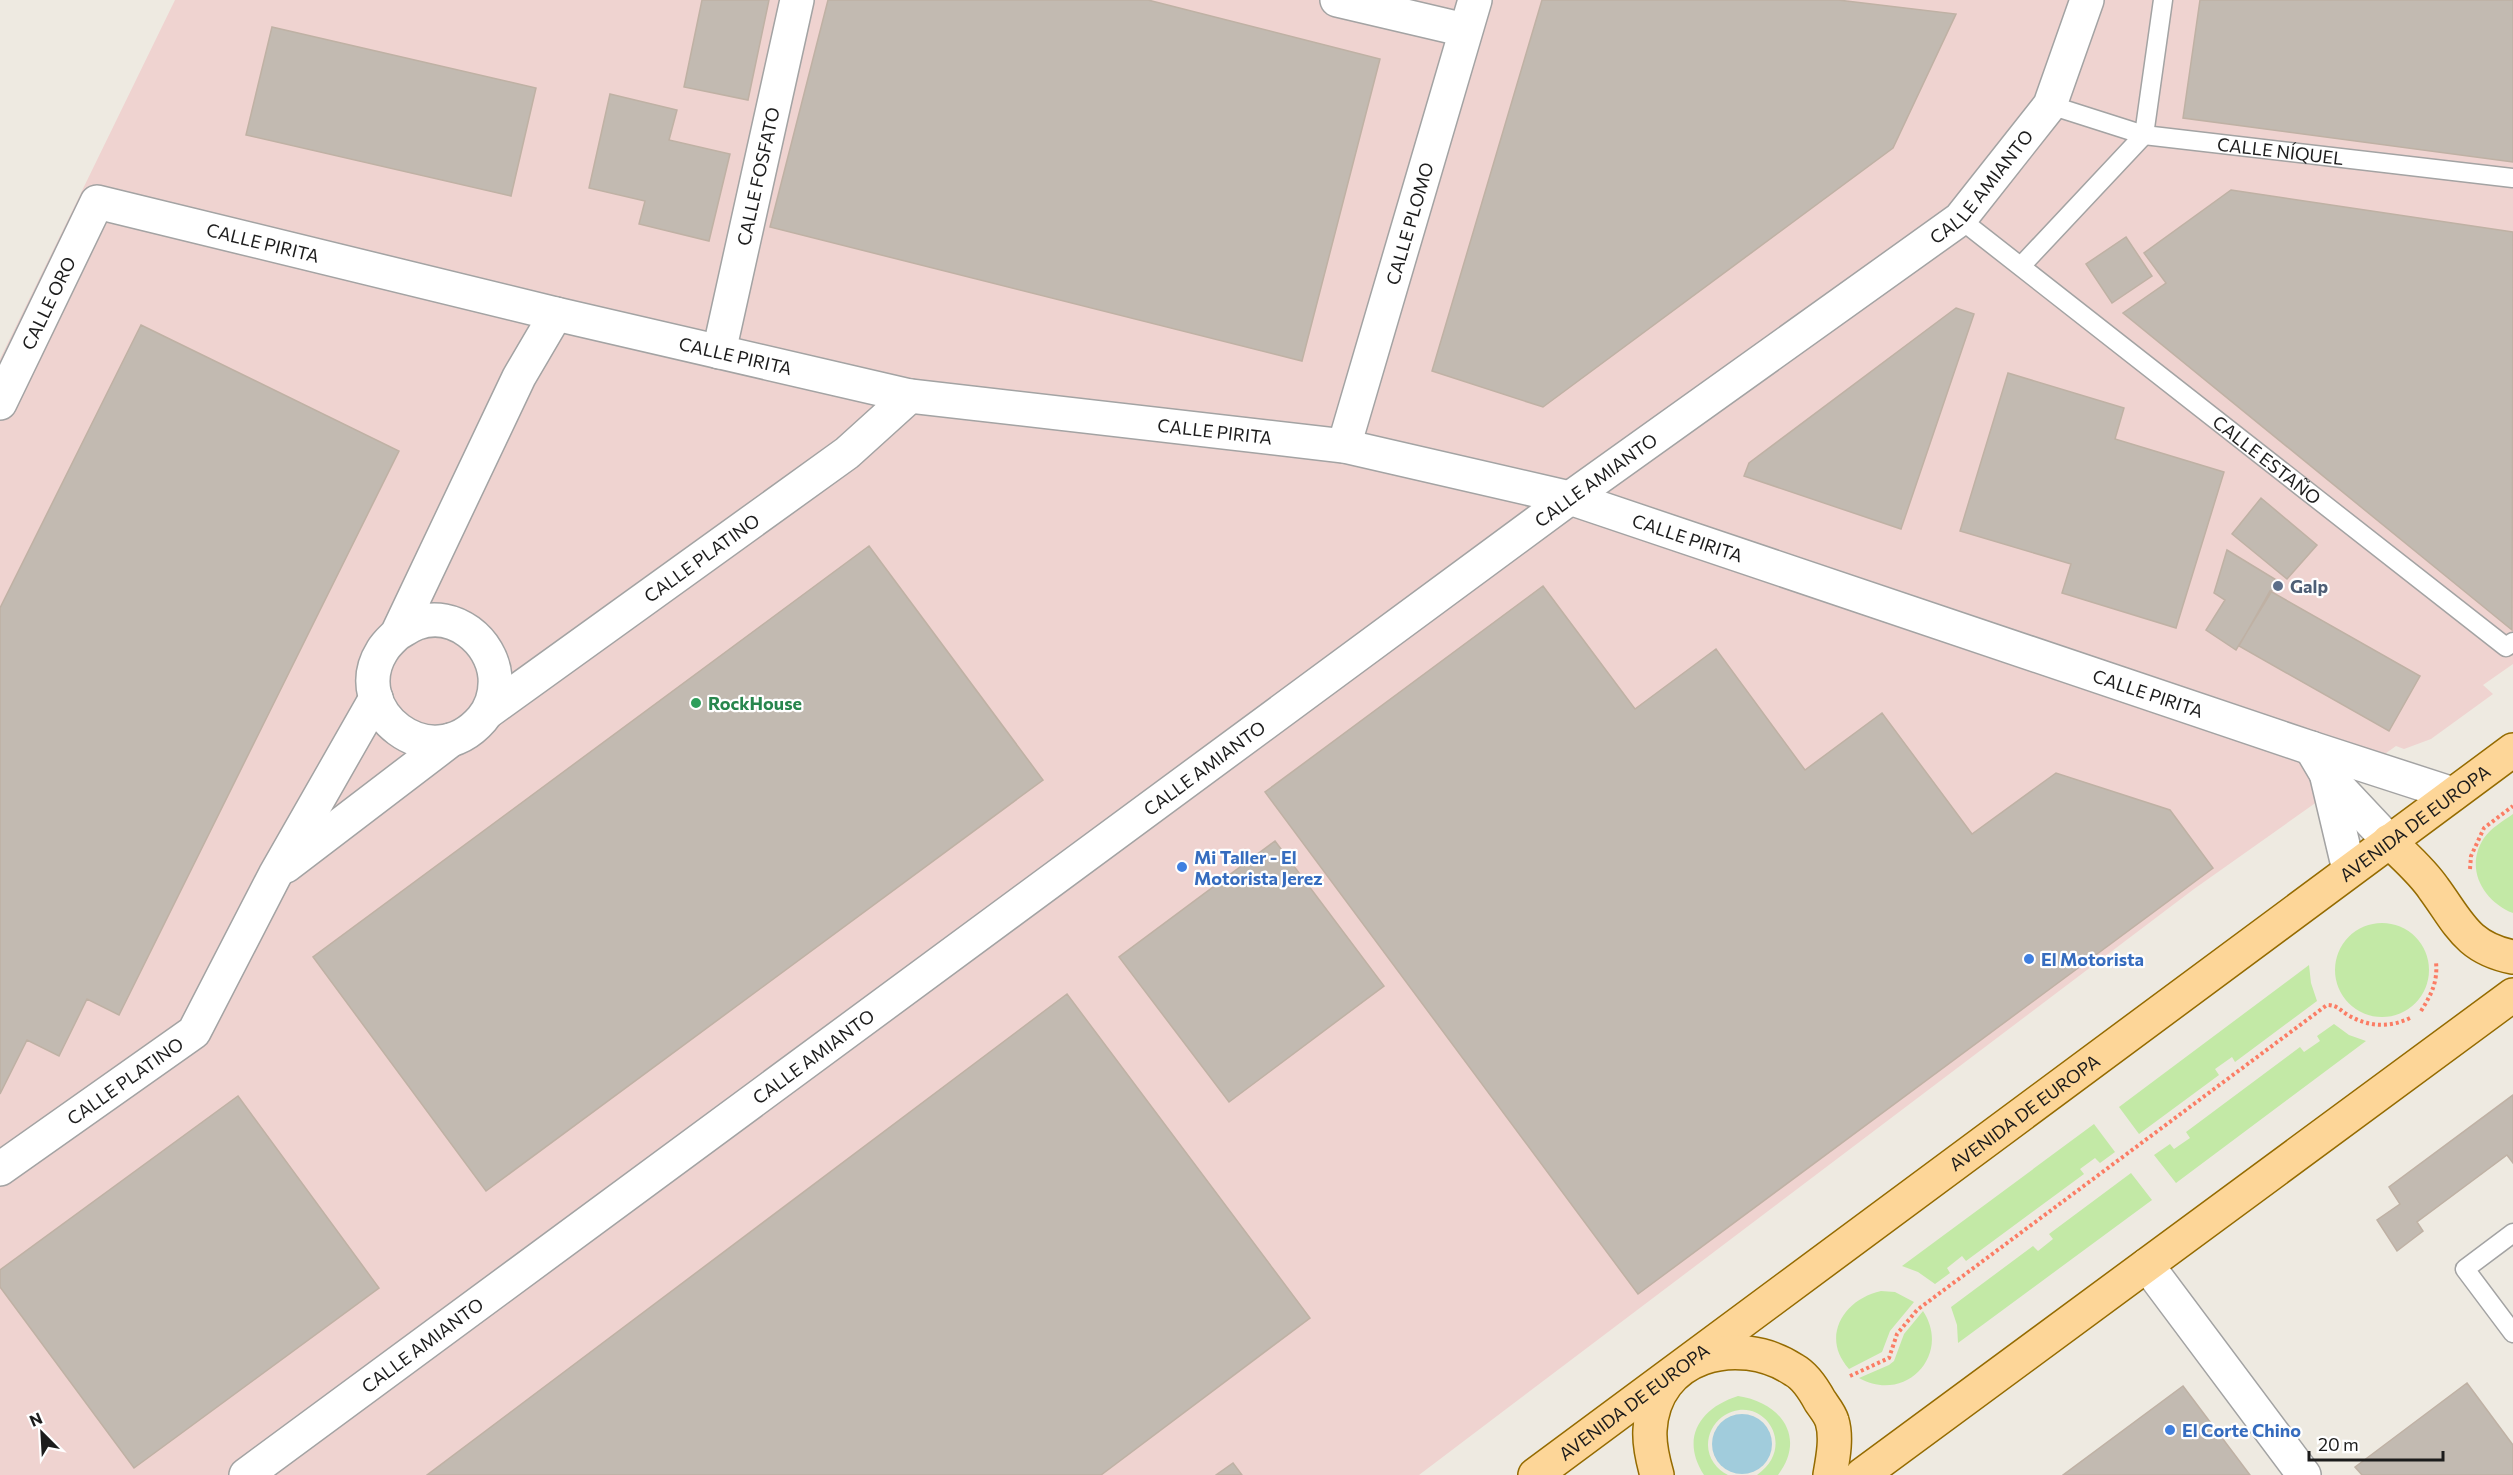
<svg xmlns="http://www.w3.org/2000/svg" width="2513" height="1475" font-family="Commissioner,sans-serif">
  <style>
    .commercial { fill: #efd3d0 }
    .grass { fill: #c3e9a6 }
    .water { fill: #a1ccdc }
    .building { fill: #c2bab1; stroke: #bfb1a4; stroke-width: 1.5 }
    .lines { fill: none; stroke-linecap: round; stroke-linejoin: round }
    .lane-casing { stroke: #a3a3a3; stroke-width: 21 }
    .street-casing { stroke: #a3a3a3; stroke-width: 36 }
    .primary-casing { stroke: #946b00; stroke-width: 36 }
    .path { stroke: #fb7d65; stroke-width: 4; stroke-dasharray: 3 3; stroke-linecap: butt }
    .lane { stroke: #fff; stroke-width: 18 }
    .street { stroke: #fff; stroke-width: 33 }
    .primary { stroke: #fdd698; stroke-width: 33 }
    .service-dot { fill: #5c6f8a; stroke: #fff; stroke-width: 2 }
    .leisure-dot { fill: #2e9e5b; stroke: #fff; stroke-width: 2 }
    .shop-dot { fill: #3f7fe0; stroke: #fff; stroke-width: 2 }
    .labels { text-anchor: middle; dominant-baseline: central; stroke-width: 4.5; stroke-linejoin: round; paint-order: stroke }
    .street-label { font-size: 18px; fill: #1c1c1c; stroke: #fff }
    .service-label { font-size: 18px; font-weight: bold; fill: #4e5e75; stroke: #fff; text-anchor: start }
    .leisure-label { font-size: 18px; font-weight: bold; fill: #27864d; stroke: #fff; text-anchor: start }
    .shop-label { font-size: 18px; font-weight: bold; fill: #366cbe; stroke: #fff; text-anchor: start }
  </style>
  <rect width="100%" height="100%" fill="#eeeae1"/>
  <path class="commercial" d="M175 0H2513V664L2483 685 2493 694 2431 739 2404 749 2396 746 2194 889 1419 1475H0V359Z"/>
  <path class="grass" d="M2513 814V913C2483 901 2464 868 2484 838 2491 828 2503 821 2513 814Z
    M2335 970a47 47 0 1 1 94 0a47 47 0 1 1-94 0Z
    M2309 965 2311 983 2317 1001 2235 1062 2232 1057 2215 1069 2219 1075 2139 1134 2119 1107Z
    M2334 1024 2349 1035 2366 1041 2176 1183 2154 1155 2170 1144 2174 1149 2190 1138 2186 1132 2300 1047 2304 1052 2320 1041 2317 1036Z
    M2094 1124 2115 1152 2100 1163 2095 1158 2080 1169 2084 1174 1966 1261 1962 1256 1947 1268 1950 1273 1935 1284 1918 1272 1902 1266Z
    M2131 1173 2152 1200 1958 1343 1957 1325 1951 1307 2033 1246 2038 1251 2053 1239 2049 1234Z
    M1881 1291 1895 1292 1914 1302 1890 1331 1882 1352 1849 1369C1820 1337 1844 1299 1881 1291Z
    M1923 1311C1952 1355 1905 1404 1859 1378L1889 1365 1894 1361 1904 1334Z
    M1738 1396C1780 1402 1807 1437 1778 1475H1757C1800 1445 1760 1390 1722 1417 1713 1424 1708 1434 1708 1445 1708 1458 1717 1470 1728 1475H1704C1680 1438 1700 1408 1738 1396Z"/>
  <path class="water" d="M1712 1444a30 30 0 1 1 60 0a30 30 0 1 1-60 0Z"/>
  <path class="building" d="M702 0H769L748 100 684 87Z
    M828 0H1148L1380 59 1302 361 770 227Z
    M1542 0H1838L1956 14 1893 148 1543 407 1432 371Z
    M2200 0H2513V162L2183 118Z
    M272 27 536 88 511 196 246 135Z
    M610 94 677 110 669 140 730 154 709 241 639 224 645 201 589 188Z
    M2231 190 2513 232 2512 630 2123 313 2166 283 2144 253Z
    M2126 237 2152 276 2112 303 2086 264Z
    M1956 308 1974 314 1901 529 1744 476 1749 463Z
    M141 325 399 451 119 1015 87 999 59 1056 27 1040 0 1094V608Z
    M2008 373 2124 408 2115 439 2224 472 2176 628 2062 593 2071 564 1960 531Z
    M2261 498 2317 545 2287 579 2232 534Z
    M869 546 1043 780 486 1191 313 957Z
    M2227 550 2278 581 2236 650 2206 630 2225 600 2214 593Z
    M1543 586 1635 709 1716 649 1805 770 1882 713 1972 834 2056 773 2170 810 2213 868 1638 1294 1265 792Z
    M2270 591 2420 676 2389 731 2239 646Z
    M1275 841 1384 986 1229 1102 1119 957Z
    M1067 994 1310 1318 1101 1475H427Z
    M2513 1095V1163L2507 1155 2417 1222 2423 1231 2397 1251 2377 1220 2400 1204 2389 1187Z
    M238 1096 379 1288 134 1468 0 1287V1270Z
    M2467 1383 2513 1445V1475H2362L2355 1467Z
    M2183 1386 2250 1475H2063Z
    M1233 1463 1242 1475H1216Z"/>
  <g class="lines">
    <g class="lane-casing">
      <g id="lane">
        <path id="s1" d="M2050 105 2144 135 2513 178"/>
        <path id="s2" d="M1960 219 2506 647 2513 642"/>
        <path d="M2021 266 2144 135 2163 0"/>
        <path d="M2513 1233 2465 1269 2513 1333"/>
      </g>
    </g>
    <g class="street-casing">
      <g id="street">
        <path d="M1337 0 1465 30"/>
        <path id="s3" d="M719 352 797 0"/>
        <path id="s4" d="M0 403 97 202 556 314 910 396 1344 446 1570 498 2311 748 2453 794"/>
        <path id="s5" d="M1344 446 1475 0"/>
        <path d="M397 634C404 630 411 625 417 623 454 610 492 641 495 677 496 693 492 707 482 719 430 779 345 710 382 651 386 644 392 639 397 634L519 377 556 314"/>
        <path id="s6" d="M489 711 847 453 910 396"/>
        <path d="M2311 748 2327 775 2389 841"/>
        <path d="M2327 777 2349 870"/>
        <path d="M286 866 451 740"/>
        <path id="s7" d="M0 1169 194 1032 275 875 376 698"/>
        <path d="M2147 1265 2304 1475"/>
        <path id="s8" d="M246 1475 1570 498 1960 219 2050 105 2087 0"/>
      </g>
    </g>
    <g class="primary-casing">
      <g id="primary">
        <path d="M2389 841C2404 856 2422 871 2434 889 2459 923 2467 948 2513 957"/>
        <path id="s9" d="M1535 1475 2513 750"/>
        <path d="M1657 1475C1653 1461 1649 1445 1650 1430 1654 1355 1738 1333 1794 1370 1805 1376 1814 1390 1820 1401 1824 1407 1830 1414 1832 1421 1837 1437 1833 1458 1830 1475"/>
        <path d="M1862 1475 2513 995"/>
      </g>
    </g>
    <path class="path" d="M2470 869 2471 856 2484 828 2513 806
      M2421 1011C2431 995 2438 982 2436 962
      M1850 1376 1889 1358 1897 1334 1917 1310 2327 1005C2337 1005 2340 1010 2348 1015 2368 1027 2389 1028 2410 1018"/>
    <use href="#lane" class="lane"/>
    <use href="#street" class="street"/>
    <use href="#primary" class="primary"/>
  </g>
  <circle class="service-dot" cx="2278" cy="586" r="6"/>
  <circle class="leisure-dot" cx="696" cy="703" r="6"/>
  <g class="shop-dot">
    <circle cx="1182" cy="867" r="6"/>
    <circle cx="2029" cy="959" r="6"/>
    <circle cx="2170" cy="1430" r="6"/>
  </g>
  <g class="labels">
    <g class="street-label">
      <text stroke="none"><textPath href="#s1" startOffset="236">CALLE NÍQUEL</textPath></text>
      <text stroke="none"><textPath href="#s3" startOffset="180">CALLE FOSFATO</textPath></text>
      <text stroke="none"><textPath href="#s8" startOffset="2163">CALLE AMIANTO</textPath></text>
      <text stroke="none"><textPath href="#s5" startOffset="232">CALLE PLOMO</textPath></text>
      <text stroke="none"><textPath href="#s4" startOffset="394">CALLE PIRITA</textPath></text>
      <text stroke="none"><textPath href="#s4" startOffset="111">CALLE ORO</textPath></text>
      <text stroke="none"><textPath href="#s4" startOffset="880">CALLE PIRITA</textPath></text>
      <text stroke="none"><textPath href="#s4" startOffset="1366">CALLE PIRITA</textPath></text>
      <text stroke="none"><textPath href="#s2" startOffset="390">CALLE ESTAÑO</textPath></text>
      <text stroke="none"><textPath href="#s8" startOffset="1677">CALLE AMIANTO</textPath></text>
      <text stroke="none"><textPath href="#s4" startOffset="1852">CALLE PIRITA</textPath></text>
      <text stroke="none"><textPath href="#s6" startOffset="262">CALLE PLATINO</textPath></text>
      <text stroke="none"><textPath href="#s4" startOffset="2338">CALLE PIRITA</textPath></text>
      <text stroke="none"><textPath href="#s8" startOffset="1191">CALLE AMIANTO</textPath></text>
      <text stroke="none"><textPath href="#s9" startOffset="1095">AVENIDA DE EUROPA</textPath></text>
      <text stroke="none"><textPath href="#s8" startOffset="705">CALLE AMIANTO</textPath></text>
      <text stroke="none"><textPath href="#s7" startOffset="153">CALLE PLATINO</textPath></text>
      <text stroke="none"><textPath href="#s9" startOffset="609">AVENIDA DE EUROPA</textPath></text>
      <text stroke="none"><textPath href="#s8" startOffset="219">CALLE AMIANTO</textPath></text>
      <text stroke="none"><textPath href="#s9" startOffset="123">AVENIDA DE EUROPA</textPath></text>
    </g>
    <g class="service-label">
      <text x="2290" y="586">Galp</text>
    </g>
    <g class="leisure-label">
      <text x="708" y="703">RockHouse</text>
    </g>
    <g class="shop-label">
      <text x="1194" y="857">Mi Taller - El<tspan x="1194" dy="21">Motorista Jerez</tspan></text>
      <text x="2041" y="959">El Motorista</text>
      <text x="2182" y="1430">El Corte Chino</text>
    </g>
  </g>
  <g transform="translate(42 1433) rotate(336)" stroke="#ffffff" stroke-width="4.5" paint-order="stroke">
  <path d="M0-4.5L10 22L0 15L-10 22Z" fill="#1c1c1c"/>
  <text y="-9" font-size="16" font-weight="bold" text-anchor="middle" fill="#1c1c1c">N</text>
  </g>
  <path d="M2309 1451v9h134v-9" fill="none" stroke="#1c1c1c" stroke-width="3"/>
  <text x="2318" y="1451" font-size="18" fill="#1c1c1c" stroke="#ffffff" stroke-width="4.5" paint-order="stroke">20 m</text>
</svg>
